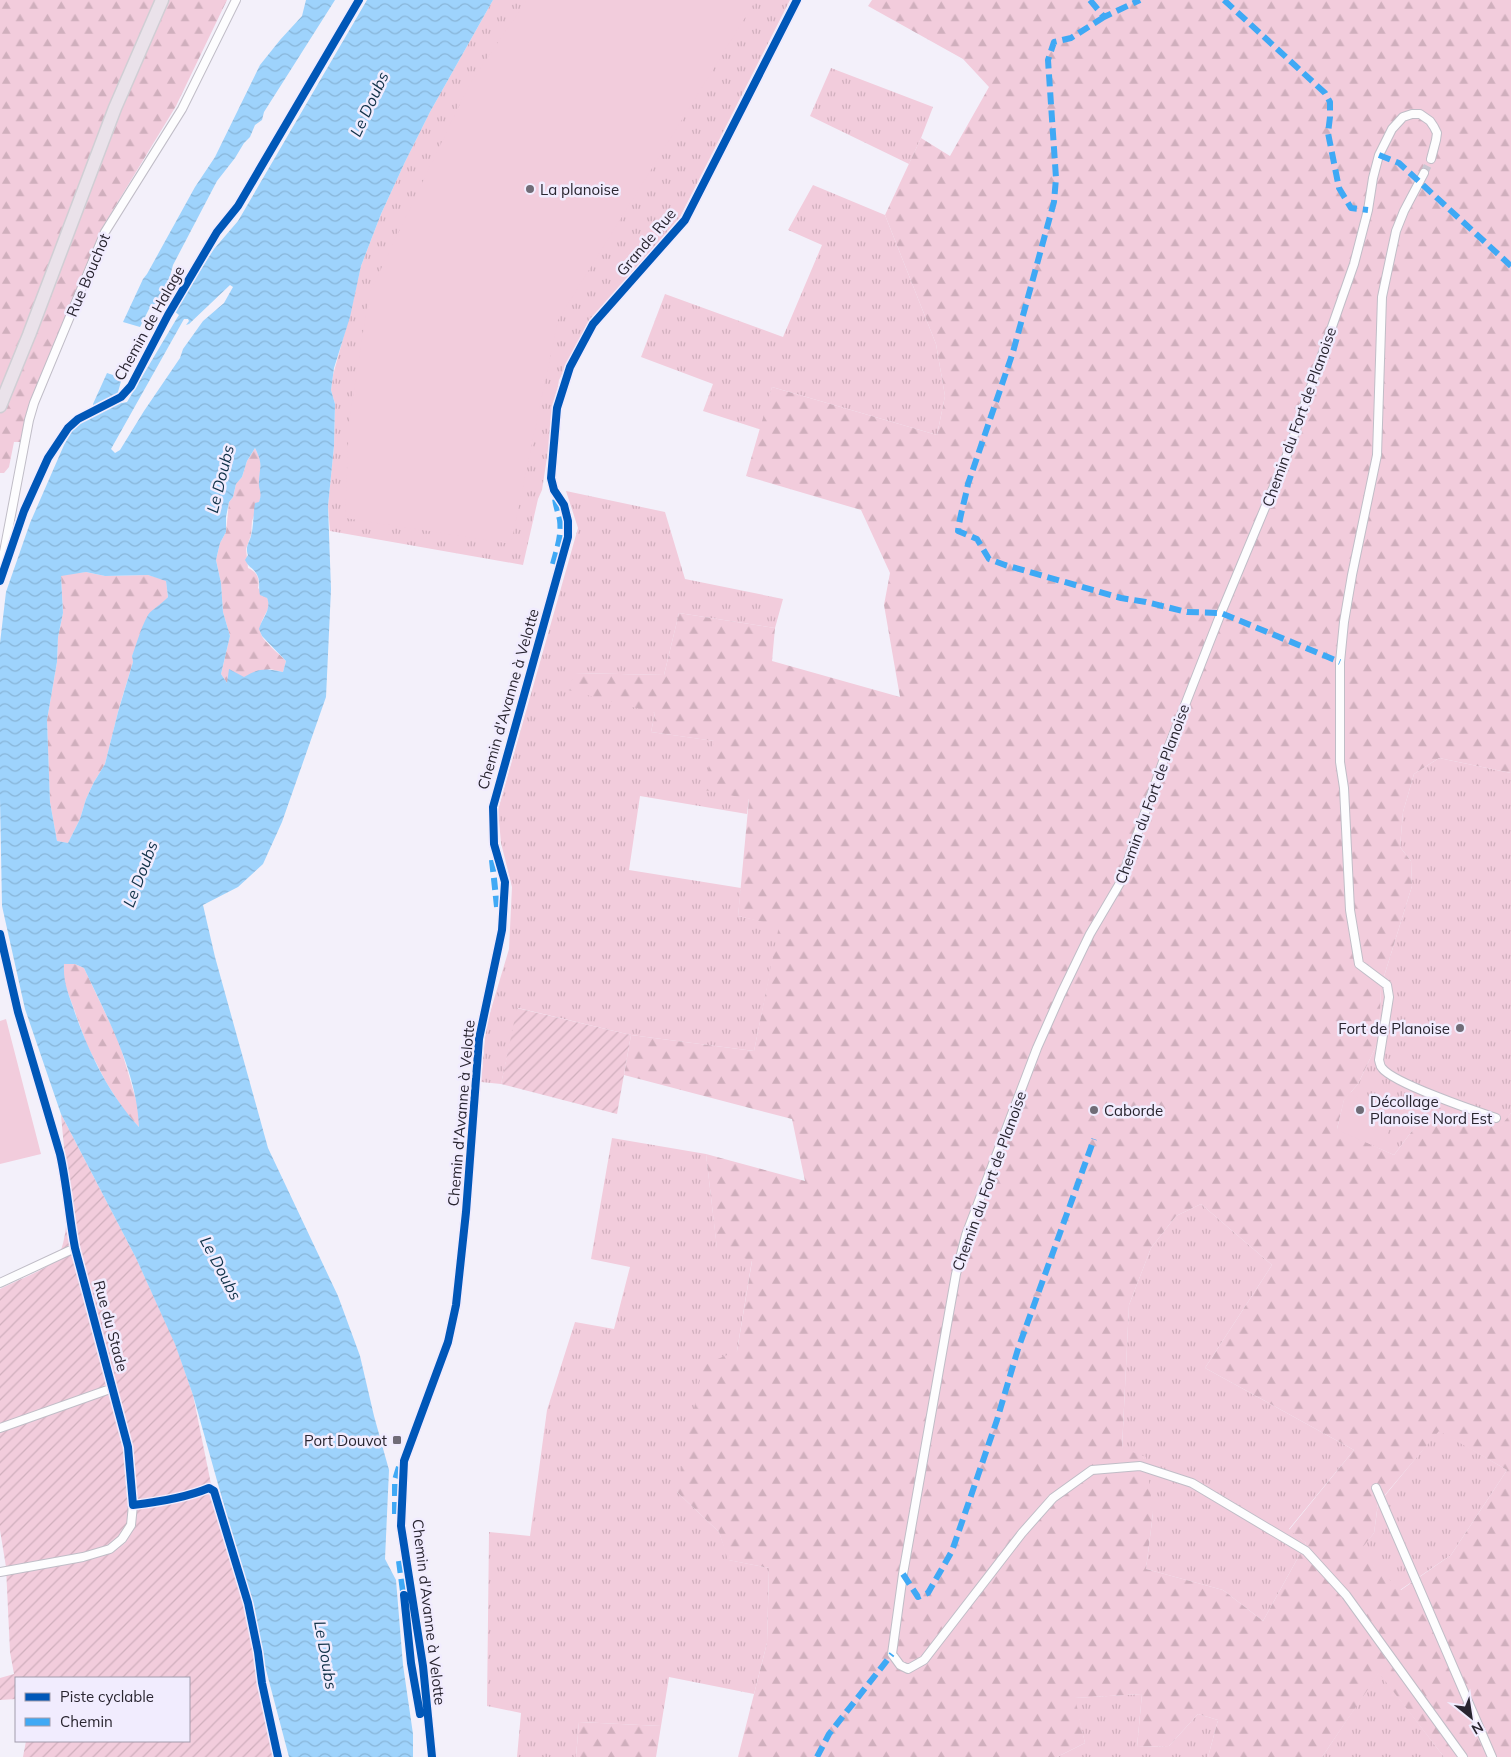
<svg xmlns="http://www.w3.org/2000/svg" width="1511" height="1757" font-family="Mulish,sans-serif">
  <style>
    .grass { fill: url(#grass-tufts) }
    .forest { fill: url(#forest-firs); fill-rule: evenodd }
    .park { fill: #f2ccdc }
    .garden { fill: url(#garden-furrows) }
    .water { fill: url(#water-waves); fill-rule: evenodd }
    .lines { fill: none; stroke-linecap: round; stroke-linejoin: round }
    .street-tunnel { stroke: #cbc7d2; stroke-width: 8; stroke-dasharray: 8 4; stroke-linecap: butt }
    .street-casing { stroke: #c0bdc7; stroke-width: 10 }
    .primary-casing { stroke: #d0ced4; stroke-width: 15 }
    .street { stroke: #fdfdfe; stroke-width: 8 }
    .primary { stroke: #eae2ea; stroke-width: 12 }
    .quiet { stroke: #3fa9f5; stroke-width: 6; stroke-dasharray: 12 6; stroke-linecap: butt }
    .cycleway-casing { stroke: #f1ecfe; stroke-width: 11 }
    .cycleway { stroke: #0057b8; stroke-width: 8 }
    .poi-dot { fill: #706c77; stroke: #f1ecfe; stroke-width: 2 }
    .labels { text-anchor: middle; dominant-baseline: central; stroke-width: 5; stroke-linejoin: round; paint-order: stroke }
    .poi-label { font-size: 15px; fill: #292530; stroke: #f1ecfe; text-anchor: start }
    .street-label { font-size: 15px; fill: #292530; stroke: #f1ecfe }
    .water-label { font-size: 16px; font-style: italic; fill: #103148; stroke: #f1ecfe }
  </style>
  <defs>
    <pattern id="grass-tufts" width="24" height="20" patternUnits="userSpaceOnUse" patternTransform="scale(1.25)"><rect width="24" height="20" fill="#f2ccdc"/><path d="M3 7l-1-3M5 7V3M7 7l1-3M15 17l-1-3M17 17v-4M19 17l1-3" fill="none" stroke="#d0afbd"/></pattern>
    <pattern id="forest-firs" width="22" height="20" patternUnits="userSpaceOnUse" patternTransform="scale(1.25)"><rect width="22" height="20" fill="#f2ccdc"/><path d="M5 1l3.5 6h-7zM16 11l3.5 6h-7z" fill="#d0afbd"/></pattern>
    <pattern id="garden-furrows" width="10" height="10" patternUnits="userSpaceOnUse" patternTransform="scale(1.25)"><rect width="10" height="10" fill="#f2ccdc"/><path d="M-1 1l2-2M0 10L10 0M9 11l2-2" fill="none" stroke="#d0afbd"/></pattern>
    <pattern id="water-waves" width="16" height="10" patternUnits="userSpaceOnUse" patternTransform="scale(1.25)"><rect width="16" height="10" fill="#9ed3fc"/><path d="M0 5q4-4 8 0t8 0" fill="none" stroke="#88b5d8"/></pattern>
  </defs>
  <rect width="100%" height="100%" fill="#f3f0fa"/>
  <path class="grass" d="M493 0H790L680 217 588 326 559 380 542 490 538 499 523 565 330 531 328 506 334 446 335 404 331 390 333 375 351 310 361 266 381 214 405 162 430 112Z
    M831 68 933 107 921 138 909 164 810 116Z
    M813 185 885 215 936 344 945 396 937 435 772 387 762 430 703 411 713 384 641 357 665 294 783 337 822 245 788 230Z
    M566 491 665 512 685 579 783 599 775 628 679 613 664 675 575 673 655 713 651 732 715 741 749 798 747 814 640 796 629 870 741 888 738 916 780 925 754 1051 631 1035 518 1008 501 1084 481 1082 486 1026 509 949 512 887 501 843 498 810 578 528Z
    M1439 758 1511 773V1113L1500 1128 1436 1099 1394 1155 1337 1130 1344 1100 1358 1084 1379 1040 1381 986 1412 886 1411 861 1400 847 1403 812 1414 774Z
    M612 1138 706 1154 717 1248 752 1260 737 1351 677 1492 719 1532 729 1560 769 1568 767 1643 754 1694 669 1677 661 1726 579 1722 576 1757H517L521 1713 487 1706 489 1532 530 1536 547 1410 575 1322 614 1329 630 1267 591 1259Z
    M1201 1204 1272 1265 1205 1368 1354 1450 1289 1529 1306 1543 1263 1621 1223 1590 1146 1569 1153 1513 1122 1449 1129 1305 1151 1248 1176 1216Z
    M1439 1430 1507 1470 1451 1555 1400 1590 1358 1552 1374 1533 1378 1504Z
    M1379 1672 1444 1757H1322Z
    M1142 1694 1137 1747 1169 1746 1198 1714 1218 1720 1208 1757H1057L1085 1743 1074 1698Z"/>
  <path class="forest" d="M0 0H227L176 106 102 228 30 402 20 442H14L9 467 4 473H0Z
    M872 0H1511V773L1439 758 1414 774 1403 812 1400 847 1411 861 1412 886 1381 986 1379 1040 1358 1084 1344 1100 1337 1129 1394 1155 1436 1099 1500 1127 1511 1113V1757H1444L1379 1673 1322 1757H1208L1218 1720 1198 1714 1169 1746 1137 1747 1142 1694 1075 1698 1085 1743 1057 1757H738L767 1643 769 1568 728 1560 719 1532 677 1492 703 1365 737 1351 752 1261 717 1249 706 1154 805 1181 792 1119 624 1075 631 1035 754 1051 779 926 738 916 749 799 704 790 714 741 651 732 655 713 568 690 575 673 664 675 679 613 775 628 772 661 900 697 884 605 890 573 861 510 746 476 772 387 937 435 945 396 936 344 885 215 921 138 950 156 989 87 963 59 868 6ZM1201 1204 1272 1265 1205 1368 1354 1450 1289 1530 1306 1543 1263 1621 1223 1590 1146 1569 1153 1513 1146 1457 1122 1448 1129 1305 1151 1248 1176 1216ZM1439 1431 1507 1470 1451 1555 1401 1590 1359 1552 1374 1533 1378 1503Z
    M255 448 261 460 259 483 262 494 252 521 251 535 246 549 248 568C257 572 260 578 258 588 261 591 266 595 268 600 273 612 253 622 263 638 269 646 279 654 286 661L283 672 270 669 227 683 221 674 230 636 223 612 221 583 216 560 220 543 226 532 229 502 233 497 236 484 242 477 247 461Z
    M86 572 105 576 148 575 166 580 168 597 161 606 154 609 132 656 133 662 119 708 105 764 94 782 86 799 80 819 68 843 57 841 50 802 47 720 57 662 58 637 63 613 61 575Z
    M64 964H75L84 968 119 1042 137 1103 140 1128 125 1112 106 1082 87 1045 63 979Z
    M579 1722 661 1726 656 1757H576Z"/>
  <path class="park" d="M527 0H756L558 320 511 544 345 518 349 422 369 294 470 83Z
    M6 1019 41 1154 0 1164V1021Z
    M1350 1092 1394 1121 1379 1148 1337 1130 1344 1100Z"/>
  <path class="garden" d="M517 1008 631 1035 617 1114 501 1084Z
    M61 1114 136 1258 175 1343 193 1395 212 1489 246 1602 259 1684 275 1757H23L26 1741H189V1678H16V1699L0 1700V1678L14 1674 10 1652 6 1567 0 1530V1289C15 1281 38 1273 52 1263 78 1244 63 1145 61 1114Z"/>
  <path class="water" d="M306 0H335L264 112 262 120 255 125 250 137 244 143 235 158 217 181 173 265 165 295 149 309 140 327 123 322 143 279 147 274 195 187 215 157 260 65 280 40 302 16Z
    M367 0H493L430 112 405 162 381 214 361 266 350 317 334 368 331 390 335 404 334 446 328 506 331 589 326 697 282 822 263 864 238 887 203 905 215 957 268 1148 338 1296 360 1356 374 1416 389 1470 385 1559 396 1580 403 1665 413 1734V1757H289L260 1647 254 1605 248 1591 193 1395 175 1344 136 1258 61 1114 25 1009 2 906 0 798V643L6 592 30 523 64 445 72 431 80 423 93 416V404L107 373 122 378 118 392 122 403 127 402 177 318 179 315 174 311 214 249 238 221ZM230 285 233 287 224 303 203 321 183 349 180 358 144 411 120 450 115 453 111 449 184 319H188L189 321 186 325 189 324ZM255 448C263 464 260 465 259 481 258 491 263 491 259 502L255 503C253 514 254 525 251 536 249 543 245 547 248 555L245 560C249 568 252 567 256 573 261 580 258 587 260 595L267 598C272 609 262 618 259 629L262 636 286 661 283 672C266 668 259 668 244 677L229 669 227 683 221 674 230 636 223 612 221 583 216 560 220 543 226 532V517L229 502 233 497 236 484 242 477 247 461ZM86 572 105 576 148 575 166 581 168 597C162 604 151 610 148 615 141 627 137 643 132 656L133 662 118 712 105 764 94 782 86 799 80 819 68 843 57 841 50 802 47 720 57 662 58 637 63 613 61 576ZM64 964H75L84 968C107 1017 137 1072 139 1127 109 1094 90 1055 75 1013 69 994 63 984 64 964Z"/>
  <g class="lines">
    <path class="street-tunnel" d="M1424 173 1431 159"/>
    <g class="street-casing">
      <path id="street" d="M1431 159 1436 140 1437 133 1434 127 1430 121 1420 114H1412L1403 117 1392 129 1379 155 1373 178 1368 210 1354 264 1287 455 1221 613 1165 756 1120 883 1090 934 1061 994 1037 1048 966 1235 956 1274 948 1319 903 1574 892 1654 900 1665 908 1669 924 1660 1022 1533 1053 1498 1092 1470 1140 1466 1192 1483 1306 1551 1346 1595 1463 1757
        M1424 173 1404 211 1396 231 1382 297 1377 455 1352 575 1344 622 1340 662V762L1344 788 1350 910 1359 964 1387 985 1389 997 1379 1060C1380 1063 1380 1066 1382 1068 1393 1083 1475 1111 1496 1118
        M90 413 121 397 131 386 168 315 217 232
        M0 573 29 420 34 403 105 232 182 109 236 0
        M0 1283 75 1248
        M0 1428 113 1388
        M1376 1488 1492 1757
        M0 1572 83 1557 110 1549 122 1539 131 1525 133 1505 128 1447 75 1248C69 1217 67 1185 60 1154
        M432 1757 423 1666 401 1526 404 1461 448 1342 456 1305 466 1212 479 1039 502 930 505 882 494 844 493 807 568 537V521L564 505 554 490 551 478 557 408 570 367 593 324 685 220 797 0"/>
    </g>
    <g class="primary-casing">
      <path id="primary" d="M0 406 29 335 115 108 162 0"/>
    </g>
    <use href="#street" class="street"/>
    <use href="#primary" class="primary"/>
    <path class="quiet" d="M1090 0 1104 17 1140 0
      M1224 0 1325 93 1330 102V117L1328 133 1339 188 1351 208 1368 210
      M1104 17 1071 38 1054 42 1048 60 1056 178 1054 202 1013 352 968 484C965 500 960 515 958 531L977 539 989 559 1005 565 1121 598 1146 602 1187 612 1221 613 1340 662
      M1379 155 1399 163 1511 266
      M553 564C557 549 562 535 560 520 558 511 555 504 555 496
      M492 860 497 907
      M395 1514V1480L399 1467
      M399 1561 404 1599
      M903 1574 918 1597 928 1593 952 1551 997 1420 1018 1349 1094 1139
      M817 1757 829 1734 892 1654"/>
    <g class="cycleway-casing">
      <path id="cycleway" d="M0 581 24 511 48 458 68 428 78 419 121 397 131 386 168 315 217 232 238 206 359 0
        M0 934 18 1012 60 1154C67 1185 69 1217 75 1248L128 1447 133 1505C159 1502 185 1498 209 1488L214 1491 248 1603 258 1652 262 1683 278 1757
        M404 1595 411 1663 420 1714
        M432 1757 423 1666 401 1526 404 1461 448 1342 456 1305 466 1212 479 1039 502 930 505 882 494 844 493 807 568 537V521L564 505 554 490 551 478 557 408 570 367 593 324 685 220 797 0"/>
    </g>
    <use href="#cycleway" class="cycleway"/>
  </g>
  <g class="poi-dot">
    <circle cx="530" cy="189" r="5"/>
    <circle cx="1460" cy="1028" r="5"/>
    <circle cx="1094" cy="1110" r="5"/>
    <circle cx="1360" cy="1110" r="5"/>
    <rect x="392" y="1435" width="10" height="10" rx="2.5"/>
  </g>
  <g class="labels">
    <g class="poi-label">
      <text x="540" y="189">La planoise</text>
      <text x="1450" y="1028" text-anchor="end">Fort de Planoise</text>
      <text x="1370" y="1101">Décollage<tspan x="1370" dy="17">Planoise Nord Est</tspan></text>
      <text x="1104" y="1110">Caborde</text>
      <text x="387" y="1440" text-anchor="end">Port Douvot</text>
    </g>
    <g class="street-label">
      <text transform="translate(646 242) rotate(-50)">Grande Rue</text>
      <text transform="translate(88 275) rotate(-67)">Rue Bouchot</text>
      <text transform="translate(149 323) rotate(-61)">Chemin de Halage</text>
      <text transform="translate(1299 417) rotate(-70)">Chemin du Fort de Planoise</text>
      <text transform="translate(508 699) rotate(-74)">Chemin d'Avanne à Velotte</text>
      <text transform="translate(1152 794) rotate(-70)">Chemin du Fort de Planoise</text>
      <text transform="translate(461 1113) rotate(-85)">Chemin d'Avanne à Velotte</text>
      <text transform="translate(989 1181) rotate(-70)">Chemin du Fort de Planoise</text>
      <text transform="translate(111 1326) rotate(75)">Rue du Stade</text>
      <text transform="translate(429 1612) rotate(83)">Chemin d'Avanne à Velotte</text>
    </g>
    <g class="water-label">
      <text transform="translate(369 104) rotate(-65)">Le Doubs</text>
      <text transform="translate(220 479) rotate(-76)">Le Doubs</text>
      <text transform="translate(140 874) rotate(-69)">Le Doubs</text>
      <text transform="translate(221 1268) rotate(62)">Le Doubs</text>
      <text transform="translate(326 1655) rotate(80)">Le Doubs</text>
    </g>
  </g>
  <rect x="15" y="1677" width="175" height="65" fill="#f1ecfe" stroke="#a19cac"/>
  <rect x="25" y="1693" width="25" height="8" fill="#0057b8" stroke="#a19cac"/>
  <text x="60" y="1702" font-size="15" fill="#292530">Piste cyclable</text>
  <rect x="25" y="1718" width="25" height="8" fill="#3fa9f5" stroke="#a19cac"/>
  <text x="60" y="1727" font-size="15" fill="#292530">Chemin</text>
  <g transform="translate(1471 1717) rotate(150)" stroke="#f1ecfe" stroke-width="4" paint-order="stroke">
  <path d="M0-4L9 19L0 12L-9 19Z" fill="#292530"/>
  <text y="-8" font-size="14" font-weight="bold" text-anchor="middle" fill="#292530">N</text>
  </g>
</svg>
